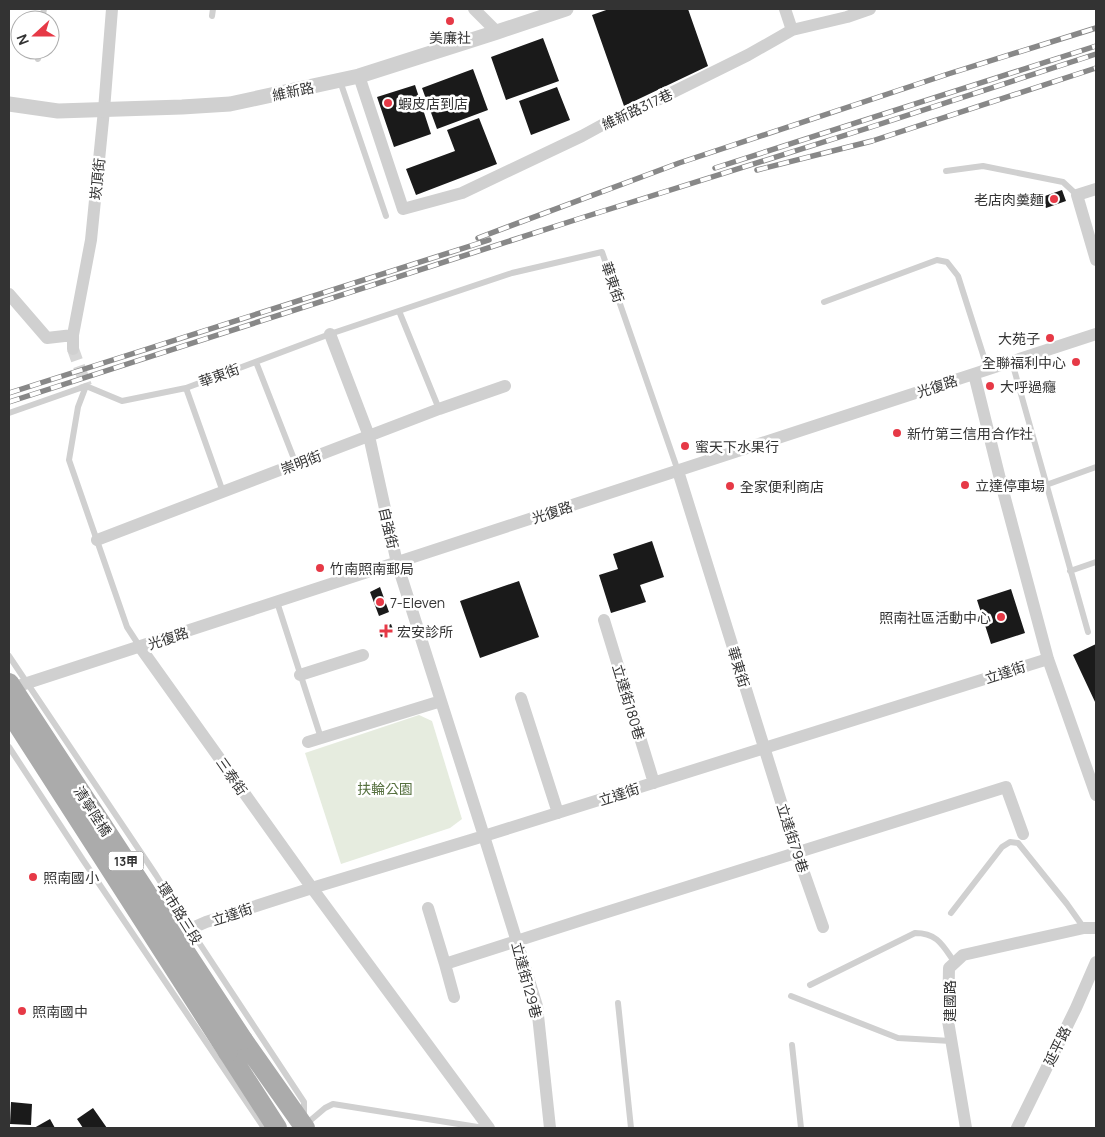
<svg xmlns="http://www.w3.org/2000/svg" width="1105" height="1137" font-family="Manrope,'Noto Sans TC',sans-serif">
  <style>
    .green { fill: #e6ecdf }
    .building { fill: #1a1a1a }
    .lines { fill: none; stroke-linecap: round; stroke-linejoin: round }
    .minor-tunnel { stroke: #d6d6d6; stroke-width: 12; stroke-dasharray: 12 6; stroke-linecap: butt }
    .service { stroke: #d0d0d0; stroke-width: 6 }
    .minor { stroke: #d0d0d0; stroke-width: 12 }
    .tertiary { stroke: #d0d0d0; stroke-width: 15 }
    .primary { stroke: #ababab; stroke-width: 20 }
    .rail-casing { stroke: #888; stroke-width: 5.5 }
    .rail { stroke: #fff; stroke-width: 4; stroke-dasharray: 11; stroke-linecap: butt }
    .primary-bridge { stroke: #ababab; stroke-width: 20 }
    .poi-dot { fill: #e63946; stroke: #fff; stroke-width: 2 }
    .labels { text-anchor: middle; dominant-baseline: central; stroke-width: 5; stroke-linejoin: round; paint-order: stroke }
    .shield { fill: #fff; stroke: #707070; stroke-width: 1 }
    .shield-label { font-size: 12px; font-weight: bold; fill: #333 }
    .poi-label { font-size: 14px; fill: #333; stroke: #fff; text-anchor: start }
    .street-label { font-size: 14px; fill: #333; stroke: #fff }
    .park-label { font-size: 14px; fill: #56703f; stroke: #fff }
  </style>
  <rect width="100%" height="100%" fill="#fff"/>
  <path class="green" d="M419 715 432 721 462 819 450 828 341 864 305 753Z"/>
  <path class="building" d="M609 9H688L708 66 624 106 592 15Z
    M543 38 559 81 506 100 491 57Z
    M473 69 488 110 437 129 422 88Z
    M415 85 431 134 394 147 377 97Z
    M557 87 570 120 531 135 519 101Z
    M479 118 497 164 416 195 406 169 455 151 447 130Z
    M1062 190 1066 201 1046 208 1042 197Z
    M652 541 664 577 640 585 646 602 611 613 599 575 618 569 613 554Z
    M519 581 539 637 480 658 460 601Z
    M380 587 389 612 379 616 370 592Z
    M1011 589 1025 633 991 644 977 600Z
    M391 624 394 632 381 637 378 630Z
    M1096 644V704L1073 655Z
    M11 1102 32 1104 31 1125 10 1124Z
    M93 1108 107 1128H83L77 1119Z
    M50 1119 55 1128H34Z"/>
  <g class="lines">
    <path class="minor-tunnel" d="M73 349 86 386"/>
    <path class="service" d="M212 16 213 9
      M42 20 44 9
      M38 59 39 50
      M340 81 386 216
      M946 171 983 166 1063 182 1077 195
      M824 302 937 260 947 262 958 276 988 370
      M399 311 439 409
      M256 362 296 464
      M1012 362 1088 632
      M86 386 78 407 69 460 127 627 140 647
      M186 388 223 492
      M9 413 86 386 122 401 186 388 330 334 512 273 602 252 678 471
      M1046 485 1096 467
      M1070 571 1096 562
      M277 602 321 738
      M9 656 156 875 190 929 304 1102V1117
      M9 747 83 860 264 1128
      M951 913 1002 847 1010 842 1018 843 1067 904 1084 928
      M810 985 915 933C938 933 943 946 955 963
      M791 996 898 1038 951 1041
      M618 1003 631 1128
      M792 1045 801 1128
      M305 1125 325 1108 333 1104 484 1128"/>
    <path class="minor" d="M474 9 497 32
      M785 9 792 30
      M359 76 403 209 462 193 582 136 604 124 657 100 748 55 792 30 847 17 870 9
      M1096 189 1077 195 1096 260
      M9 294 47 338 73 335
      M330 334 369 436 397 563 484 836 537 1006 550 1128
      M73 349V335L91 240 104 110 112 9
      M974 374 1002 487 1048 659 1096 795
      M678 471 797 853 823 927
      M97 540 439 409 505 386
      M604 620 654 783
      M140 647 312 888 489 1128
      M300 675 363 655
      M9 689 1096 334
      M521 698 558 813
      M308 742 441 701
      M428 908 445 964 454 997
      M190 929 206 922 312 888 484 836 1048 659
      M445 964 588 918 1006 787 1023 834
      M966 1128 948 1021 949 968 963 955 1084 928H1096
      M1017 1128 1076 1008 1096 962"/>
    <path class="tertiary" d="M9 104 58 111 182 107 230 104 359 76 497 32 566 9"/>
    <path class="primary" d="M243 1040 305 1128
      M228 1052 277 1128"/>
    <g class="rail-casing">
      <path id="rail" d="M715 168 1096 46
        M757 170 872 141 1096 68
        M478 238 679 163 948 74 1096 28
        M9 393 489 240
        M9 402 578 219 868 128 1096 54"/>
    </g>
    <use href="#rail" class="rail"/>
    <path class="primary-bridge" d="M9 683 243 1040
      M9 711 228 1052"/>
  </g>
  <g class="poi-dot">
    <circle cx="450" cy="21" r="5"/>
    <circle cx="388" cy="103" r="5"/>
    <circle cx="1054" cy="199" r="5"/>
    <circle cx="1050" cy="338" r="5"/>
    <circle cx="1076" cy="362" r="5"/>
    <circle cx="990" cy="386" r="5"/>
    <circle cx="897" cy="433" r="5"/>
    <circle cx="685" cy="446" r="5"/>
    <circle cx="965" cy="485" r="5"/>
    <circle cx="730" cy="486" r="5"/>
    <circle cx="320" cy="568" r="5"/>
    <circle cx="380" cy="602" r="5"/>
    <circle cx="1001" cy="617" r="5"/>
    <path d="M383.5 623.5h5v5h5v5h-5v5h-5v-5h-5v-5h5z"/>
    <circle cx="33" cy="877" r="5"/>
    <circle cx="22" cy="1011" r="5"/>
  </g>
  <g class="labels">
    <rect class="shield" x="108.5" y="851.5" width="35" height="19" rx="4"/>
    <g class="shield-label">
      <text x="126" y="861">13甲</text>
    </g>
    <g class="poi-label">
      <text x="450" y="37" text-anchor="middle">美廉社</text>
      <text x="398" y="103">蝦皮店到店</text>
      <text x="1044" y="199" text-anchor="end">老店肉羮麵</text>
      <text x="1040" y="338" text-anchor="end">大苑子</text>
      <text x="1066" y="362" text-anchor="end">全聯福利中心</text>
      <text x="1000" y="386">大呼過癮</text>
      <text x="907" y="433">新竹第三信用合作社</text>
      <text x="695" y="446">蜜天下水果行</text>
      <text x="975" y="485">立達停車場</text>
      <text x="740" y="486">全家便利商店</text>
      <text x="330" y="568">竹南照南郵局</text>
      <text x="390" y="602">7-Eleven</text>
      <text x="991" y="617" text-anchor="end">照南社區活動中心</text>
      <text x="397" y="631">宏安診所</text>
      <text x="43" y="877">照南國小</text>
      <text x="32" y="1011">照南國中</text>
    </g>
    <g class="street-label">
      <text transform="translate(293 91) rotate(-12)">維新路</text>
      <text transform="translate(637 109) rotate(-25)">維新路317巷</text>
      <text transform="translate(97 179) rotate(-84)">崁頂街</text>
      <text transform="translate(613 282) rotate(71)">華東街</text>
      <text transform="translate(219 375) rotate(-20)">華東街</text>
      <text transform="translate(937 386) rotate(-18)">光復路</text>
      <text transform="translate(301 462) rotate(-21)">崇明街</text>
      <text transform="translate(552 512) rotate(-18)">光復路</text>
      <text transform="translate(389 528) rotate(77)">自強街</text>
      <text transform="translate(168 638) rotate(-18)">光復路</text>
      <text transform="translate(739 667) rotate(73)">華東街</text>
      <text transform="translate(1005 672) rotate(-18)">立達街</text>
      <text transform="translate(629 702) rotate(73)">立達街180巷</text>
      <text transform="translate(232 776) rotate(55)">三泰街</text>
      <text transform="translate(619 794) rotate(-18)">立達街</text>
      <text transform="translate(93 811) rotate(57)">清寧陸橋</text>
      <text transform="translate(793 838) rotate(72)">立達街79巷</text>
      <text transform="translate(180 913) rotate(58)">環市路三段</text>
      <text transform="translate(232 914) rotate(-18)">立達街</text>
      <text transform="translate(527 980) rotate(75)">立達街129巷</text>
      <text transform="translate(949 1001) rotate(-90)">建國路</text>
      <text transform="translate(1057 1046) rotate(-64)">延平路</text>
    </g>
    <g class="park-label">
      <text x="385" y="788">扶輪公園</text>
    </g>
  </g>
  <rect width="1105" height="1137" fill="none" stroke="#333333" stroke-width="20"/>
  <g transform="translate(35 35) rotate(249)"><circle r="24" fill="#ffffff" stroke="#adadad"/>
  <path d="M0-4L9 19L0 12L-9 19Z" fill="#e63946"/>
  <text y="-8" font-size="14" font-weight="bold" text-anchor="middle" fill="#333333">N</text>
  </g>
</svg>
